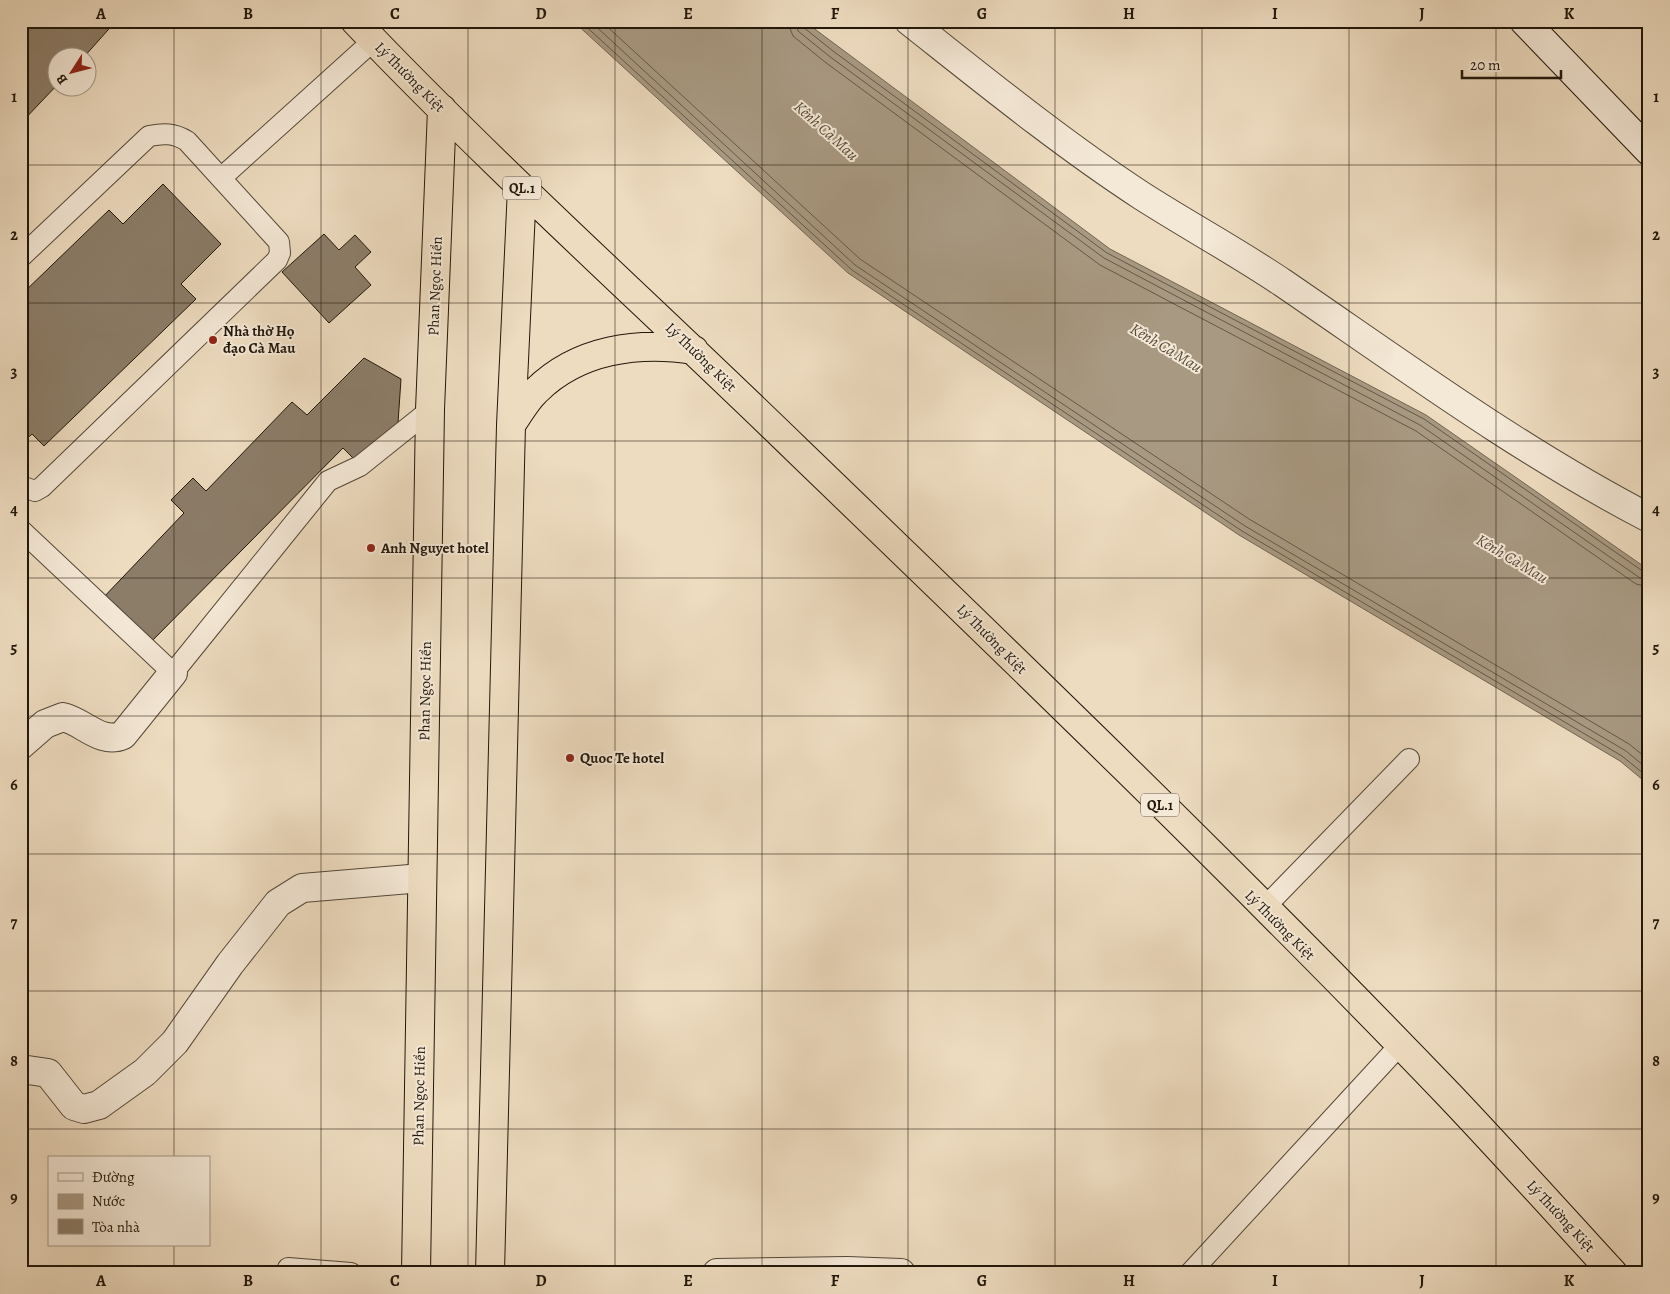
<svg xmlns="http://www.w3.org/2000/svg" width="1670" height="1294" font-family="Alegreya,serif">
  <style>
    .water { fill: #a89982; stroke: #726552 }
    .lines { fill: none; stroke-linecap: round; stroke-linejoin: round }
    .shore { stroke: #645846; stroke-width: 1 }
    .building { fill: #8c7d69; stroke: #21170a }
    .lane-casing { stroke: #544838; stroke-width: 22 }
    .street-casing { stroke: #544838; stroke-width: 30 }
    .secondary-casing { stroke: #21170a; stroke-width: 30 }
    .highway-casing { stroke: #21170a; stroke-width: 30 }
    .lane { stroke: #f4e8d6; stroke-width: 20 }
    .street { stroke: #f4e8d6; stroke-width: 28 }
    .secondary { stroke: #f4e8d6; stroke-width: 28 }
    .highway { stroke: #eedcc0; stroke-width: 28 }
    .grid { fill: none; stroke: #21170a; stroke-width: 1; stroke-opacity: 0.55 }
    .poi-dot { fill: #8f2418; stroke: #f4e8d6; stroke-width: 2 }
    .labels { text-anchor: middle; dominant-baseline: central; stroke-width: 4; stroke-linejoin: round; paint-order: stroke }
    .shield { fill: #f4e8d6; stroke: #605647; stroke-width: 1 }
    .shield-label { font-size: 14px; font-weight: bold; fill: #21170a }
    .street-label { font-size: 15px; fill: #21170a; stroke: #f4e8d6 }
    .poi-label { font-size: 15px; font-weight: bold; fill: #21170a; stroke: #f4e8d6; text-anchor: start }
    .water-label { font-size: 16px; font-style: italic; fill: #574b3a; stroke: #f4e8d6 }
    .neatline { fill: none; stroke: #21170a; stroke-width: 2 }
    .grid-label { font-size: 16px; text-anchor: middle; font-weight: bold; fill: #21170a }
  </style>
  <rect width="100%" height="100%" fill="#eedcc0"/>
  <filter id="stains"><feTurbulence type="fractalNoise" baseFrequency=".004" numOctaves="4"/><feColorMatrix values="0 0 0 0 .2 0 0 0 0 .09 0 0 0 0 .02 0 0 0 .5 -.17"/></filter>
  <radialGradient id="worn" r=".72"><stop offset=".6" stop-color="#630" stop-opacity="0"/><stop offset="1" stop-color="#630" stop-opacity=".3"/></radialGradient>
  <path class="water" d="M573 21H804L1110 249 1426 415 1649 570V785L1620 761 1239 535 848 273Z"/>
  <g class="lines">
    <path class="shore" d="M580 21 852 270 1242 531 1622 756 1649 778
      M590 21 855 265 1245 526 1626 751 1649 770
      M601 21 860 259 1249 519 1629 744 1649 760
      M787 21 793 36 825 62 1100 265 1416 431 1636 584 1649 587
      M795 21 798 31 829 56 1104 258 1420 425 1640 578 1649 580
      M801 21 803 27 833 51 1107 253 1424 419 1644 572 1649 573"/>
  </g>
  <path class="building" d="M21 21H116L83 58H58V84L21 123Z
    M163 184 221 244 181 284 196 299 44 446 32 434 21 444V295L109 210 123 224Z
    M324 234 339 250 355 235 371 252 355 267 371 285 329 323 282 272Z
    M364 358 401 379 398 423 354 459 343 448 147 646 101 600 184 513 171 500 193 478 206 491 292 402 307 415Z"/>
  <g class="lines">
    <g class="lane-casing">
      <path id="lane" d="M221 178 374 40
        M21 257 149 136C164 133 174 133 187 141L279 242 280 253 277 260 42 487 35 491 21 486
        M21 530 173 673 328 481 360 466 430 410
        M1264 908 1409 759
        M288 1268 351 1273
        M1190 1273 1399 1046"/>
    </g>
    <g class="street-casing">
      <path id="street" d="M909 21C985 81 1061 143 1142 196 1189 226 1237 252 1283 283 1403 365 1520 451 1649 518
        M21 745 45 724 63 717C84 722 101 745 123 735L173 673
        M21 1069 48 1073 74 1106 84 1109 99 1105 145 1072 175 1042 230 964 278 903 302 888 422 878
        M717 1273 847 1271 901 1273"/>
    </g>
    <g class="secondary-casing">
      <path id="secondary" d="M1524 21 1649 151"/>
    </g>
    <g class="highway-casing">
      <path id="highway" d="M355 21C497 170 650 307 797 450 1017 662 1238 875 1450 1096 1505 1154 1559 1214 1613 1273
        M511 425C519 414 526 400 536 391 578 349 639 341 694 350
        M416 1273 430 410 442 109
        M490 1273 511 425 522 188"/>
    </g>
    <use href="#lane" class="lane"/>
    <use href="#street" class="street"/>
    <use href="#secondary" class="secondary"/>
    <use href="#highway" class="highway"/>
  </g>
  <path class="grid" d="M174 21V1158M321 21V1273M468 21V1273M615 21V1273M762 21V1273M908 21V1273M1055 21V1273M1202 21V1273M1349 21V1273M1496 21V1273M21 165H1649M21 303H1649M21 441H1649M21 578H1649M21 716H1649M21 854H1649M21 991H1649M21 1129H1649M174 1245V1273"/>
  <g class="poi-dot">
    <circle cx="213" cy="340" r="5"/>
    <circle cx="371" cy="548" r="5"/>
    <circle cx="570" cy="758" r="5"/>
  </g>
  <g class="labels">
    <g class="shield">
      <rect x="503" y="176.5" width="38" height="23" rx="4"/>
      <rect x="1141" y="793.5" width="38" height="23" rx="4"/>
    </g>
    <g class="shield-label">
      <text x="522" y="188">QL.1</text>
      <text x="1160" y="805">QL.1</text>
    </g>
    <g class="street-label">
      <text transform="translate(410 77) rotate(45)">Lý Thường Kiệt</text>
      <text transform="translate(435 286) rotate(-88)">Phan Ngọc Hiển</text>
      <text transform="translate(701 357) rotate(44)">Lý Thường Kiệt</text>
      <text transform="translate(992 639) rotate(45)">Lý Thường Kiệt</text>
      <text transform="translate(425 691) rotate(-89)">Phan Ngọc Hiển</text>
      <text transform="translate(1280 925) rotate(45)">Lý Thường Kiệt</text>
      <text transform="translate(419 1096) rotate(-89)">Phan Ngọc Hiển</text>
      <text transform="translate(1561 1216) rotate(47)">Lý Thường Kiệt</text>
    </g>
    <g class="poi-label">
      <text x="223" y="331">Nhà thờ Họ<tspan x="223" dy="17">đạo Cà Mau</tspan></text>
      <text x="381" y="548">Anh Nguyet hotel</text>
      <text x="580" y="758">Quoc Te hotel</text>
    </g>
    <g class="water-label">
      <text transform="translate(826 131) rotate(42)">Kênh Cà Mau</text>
      <text transform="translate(1166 348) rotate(31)">Kênh Cà Mau</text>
      <text transform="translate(1512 559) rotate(31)">Kênh Cà Mau</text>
    </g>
  </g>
  <rect width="1670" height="1294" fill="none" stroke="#eedcc0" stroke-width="55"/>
  <rect x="48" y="1156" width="162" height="90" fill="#f4e8d6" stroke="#a09484"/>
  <rect x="58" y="1173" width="25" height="8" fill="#f4e8d6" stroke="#a09484"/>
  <text x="92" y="1182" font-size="15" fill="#21170a">Đường</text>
  <rect x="58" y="1194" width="25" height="15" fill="#a89982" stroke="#a09484"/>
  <text x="92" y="1206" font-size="15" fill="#21170a">Nước</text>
  <rect x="58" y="1219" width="25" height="15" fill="#8c7d69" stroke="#a09484"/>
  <text x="92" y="1232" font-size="15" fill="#21170a">Tòa nhà</text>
  <g transform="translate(72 72) rotate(234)"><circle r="24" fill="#f4e8d6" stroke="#a09484"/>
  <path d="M0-4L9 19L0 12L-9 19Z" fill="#8f2418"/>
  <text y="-8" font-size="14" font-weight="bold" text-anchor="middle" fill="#21170a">B</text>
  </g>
  <path d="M1462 70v8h99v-8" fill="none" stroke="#21170a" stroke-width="2.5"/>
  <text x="1470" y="70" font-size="15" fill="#21170a" stroke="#f4e8d6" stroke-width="4" paint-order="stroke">20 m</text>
  <rect x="28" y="28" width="1614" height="1238" class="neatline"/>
  <g class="grid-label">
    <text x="101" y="19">A</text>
    <text x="248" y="19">B</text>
    <text x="395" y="19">C</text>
    <text x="541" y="19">D</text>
    <text x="688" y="19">E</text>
    <text x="835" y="19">F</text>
    <text x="982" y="19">G</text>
    <text x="1129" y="19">H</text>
    <text x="1275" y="19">I</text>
    <text x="1422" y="19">J</text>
    <text x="1569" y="19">K</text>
    <text x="14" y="102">1</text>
    <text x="1656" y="102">1</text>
    <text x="14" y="240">2</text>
    <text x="1656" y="240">2</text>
    <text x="14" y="377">3</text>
    <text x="1656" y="377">3</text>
    <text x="14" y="515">4</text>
    <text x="1656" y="515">4</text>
    <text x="14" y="653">5</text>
    <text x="1656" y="653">5</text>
    <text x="14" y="790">6</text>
    <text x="1656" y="790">6</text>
    <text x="14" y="928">7</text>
    <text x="1656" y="928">7</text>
    <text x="14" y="1066">8</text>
    <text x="1656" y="1066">8</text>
    <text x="14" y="1203">9</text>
    <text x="1656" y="1203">9</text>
    <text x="101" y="1286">A</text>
    <text x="248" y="1286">B</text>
    <text x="395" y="1286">C</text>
    <text x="541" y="1286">D</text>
    <text x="688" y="1286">E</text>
    <text x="835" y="1286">F</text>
    <text x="982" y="1286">G</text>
    <text x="1129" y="1286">H</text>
    <text x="1275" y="1286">I</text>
    <text x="1422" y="1286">J</text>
    <text x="1569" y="1286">K</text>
  </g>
  <rect width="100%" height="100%" filter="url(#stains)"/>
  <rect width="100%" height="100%" fill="url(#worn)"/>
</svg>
